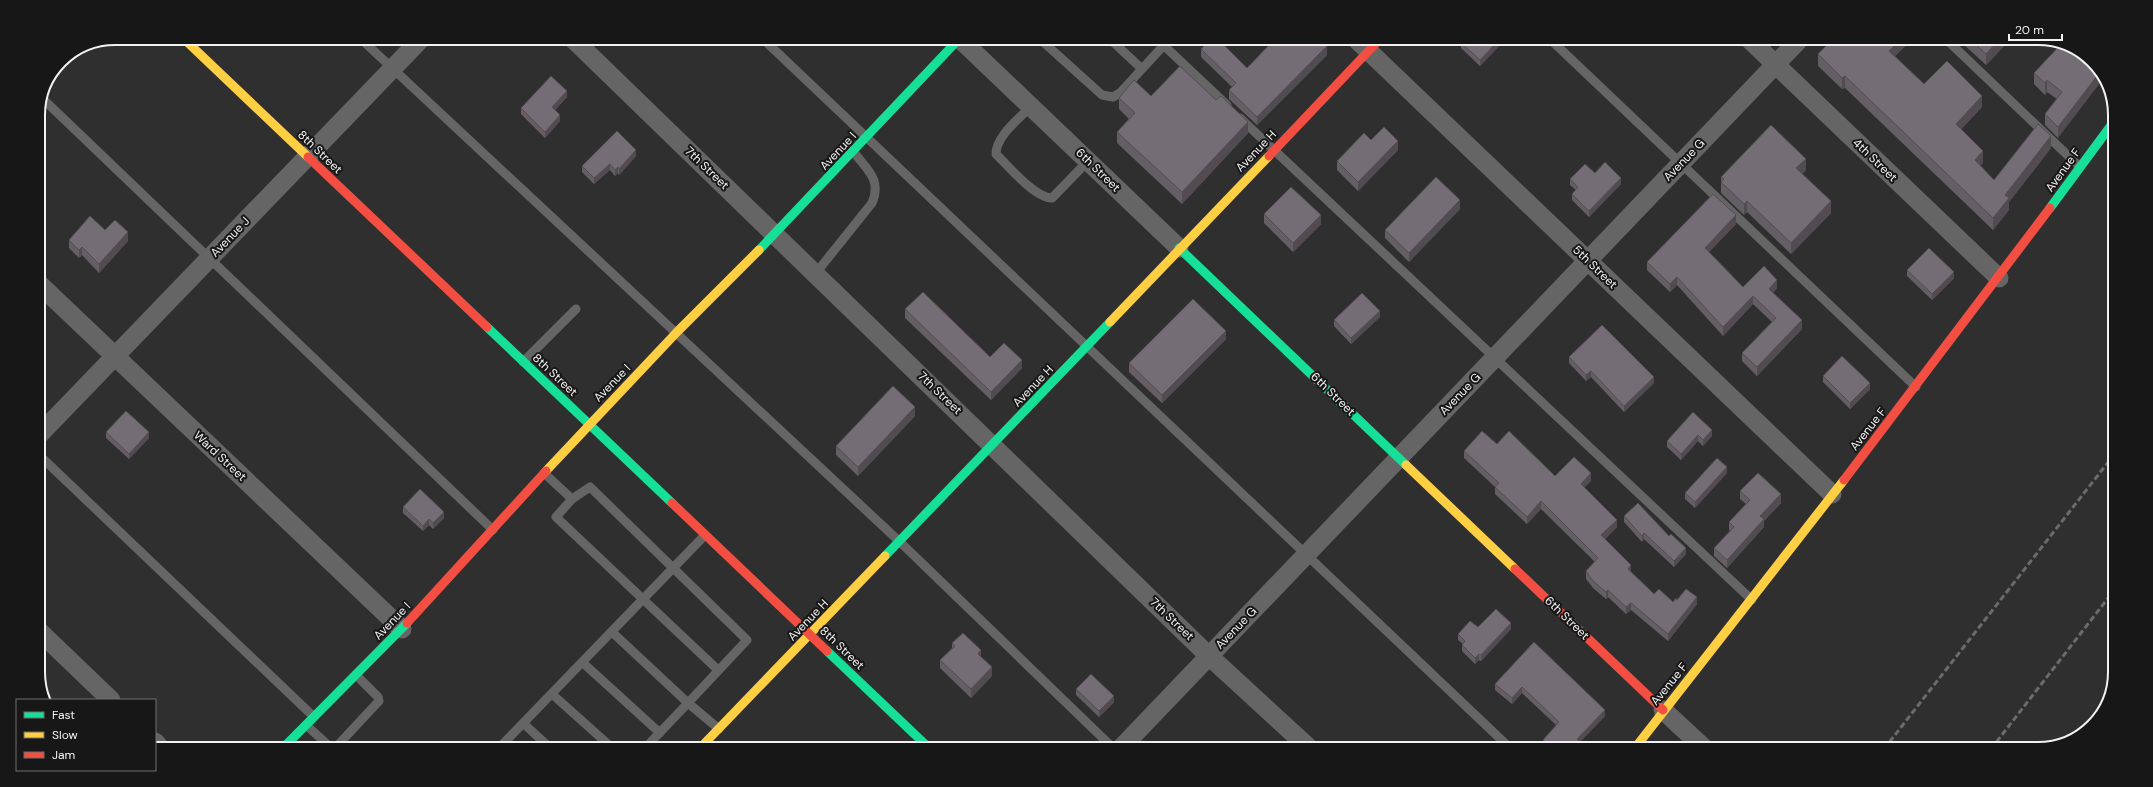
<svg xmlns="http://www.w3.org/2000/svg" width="2153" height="787" font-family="'DM Sans',sans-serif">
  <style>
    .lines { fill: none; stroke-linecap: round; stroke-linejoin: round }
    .lane { stroke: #666565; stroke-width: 9 }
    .street { stroke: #666565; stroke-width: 19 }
    .fast { stroke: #16e098; stroke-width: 9 }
    .slow { stroke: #ffcf43; stroke-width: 9 }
    .jam { stroke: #f24e42; stroke-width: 9 }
    .rail { stroke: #6c6a6a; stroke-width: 3; stroke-dasharray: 6 3; stroke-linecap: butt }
    .wall { fill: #655e65 }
    .shaded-wall { fill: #524c52 }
    .building { fill: #756d75; stroke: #524c52 }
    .labels { text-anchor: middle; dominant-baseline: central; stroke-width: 4; stroke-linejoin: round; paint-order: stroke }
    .street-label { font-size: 12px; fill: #f3f1f2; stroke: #181717 }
    .rim { fill: none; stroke: #f3f1f2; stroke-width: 2 }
  </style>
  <rect width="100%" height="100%" fill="#302f2f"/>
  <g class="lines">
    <path class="lane" d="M361 39 900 542 1112 747
      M763 39 1510 748
      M1041 40 1102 95 1113 97 1120 93 1164 45
      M1111 40 1142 69
      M1158 40 1227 105
      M1552 41 1916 387
      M1949 42 2080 167
      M43 99 493 530
      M1031 106C1019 119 996 136 996 154 1008 166 1035 198 1052 198L1088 161
      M1240 118 1752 600
      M816 273 872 203C882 179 867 170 853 151
      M523 362 576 309
      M38 454 314 717
      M544 473 572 499 556 517 718 670
      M572 499 590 487 747 640 688 703 719 729
      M612 632 688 703 647 746
      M582 662 660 733
      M552 694 610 746
      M523 723 548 746
      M306 725 328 745
      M337 746 379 701 378 697 356 675
      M501 746 705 535"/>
    <path class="street" d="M573 39 1209 656 1308 747
      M961 40 1179 248
      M1358 41 1832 494
      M1751 41 1999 278
      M38 283 402 629
      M38 436 421 39
      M38 630 111 700
      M1663 710 1704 748
      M155 742 158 745
      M1122 747 1798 41"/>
    <path class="fast" d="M2050 208 2115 120
      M1179 248 1406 465
      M759 250 958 40
      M487 327 672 503
      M885 556 1110 322
      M827 651 928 747
      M286 745 407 623"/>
    <path class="slow" d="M183 38 308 157
      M1110 322 1269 156
      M1406 465 1515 569
      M546 471 677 332 759 250
      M702 746 885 556
      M1635 748 1844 480"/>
    <path class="jam" d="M1269 156 1378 41
      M308 157 487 327
      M1844 480 2050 208
      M672 503 827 651
      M1515 569 1663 710
      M407 623 546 471"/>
    <path class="rail" d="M1884 749 2113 456
      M1991 749 2112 593"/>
  </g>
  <path class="wall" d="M1463 41H1504L1480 66 1461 48V43Z
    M1830 42H1909L1895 56 1924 84 1982 107 1961 129 1983 163 1980 165 1994 180 2051 148 2009 202V210L1993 230 1845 88 1842 89 1818 66V54Z
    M1961 42H2008L1986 65Z
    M1201 49 1247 68 1327 55 1257 125 1229 99V90L1232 87 1201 57Z
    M2099 68 2058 138 2045 125V114L2057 99 2047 92 2045 95 2034 84V73Z
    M1151 96 1248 133 1182 204 1117 143V132L1129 119 1119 109V98Z
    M567 97 555 110 560 121 545 138 521 114V108Z
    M1371 140 1398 150 1358 191 1337 170V161Z
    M636 156 619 175 618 173 615 176 610 170 594 184 582 172V166Z
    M1806 170 1802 174 1831 213 1791 254 1747 212 1744 215 1721 193V177Z
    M1595 173 1621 184 1589 217 1572 200V194L1576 190 1570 185V179Z
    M1460 209 1409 262 1385 238V230Z
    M1264 214 1321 224 1293 252 1264 223Z
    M1736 224 1709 252 1743 287 1777 288 1773 293 1802 329 1757 376 1742 361V353L1772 322 1753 304 1723 336 1677 285 1670 292 1647 270V262Z
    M105 230 128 241 99 273 82 255 79 258 69 248V240Z
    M1907 270 1954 278 1932 300 1907 276Z
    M905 309 990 357 1022 368 991 400 905 318Z
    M1380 317 1351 344 1334 326V320Z
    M1226 339 1162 403 1129 372V363Z
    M1569 357 1654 383 1624 412 1591 377 1586 381 1569 363Z
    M1823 376 1870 389 1850 409 1823 382Z
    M1693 412 1712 436 1703 446 1698 441 1681 460 1667 447V441Z
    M915 416 858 476 836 455V446Z
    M106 432 149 438 129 459 106 438Z
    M1497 444 1555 476 1591 481 1584 487 1617 527 1605 539 1631 572 1654 594 1673 602 1677 600 1697 604 1668 641 1631 610 1626 614 1608 597 1606 599 1593 588 1586 579V571L1595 562 1541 509 1527 524 1495 494V487L1464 458V451Z
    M1727 473 1695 508 1685 499V493Z
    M1740 491 1781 503 1764 521V527L1727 568 1714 556V548L1730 531 1729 530V522L1746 504 1740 499Z
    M403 507 444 518 433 529 429 525 423 531 403 513Z
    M1624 516 1669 536 1686 554 1674 567 1644 539 1642 542 1624 522Z
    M1478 627 1511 629 1481 661 1479 660 1475 664 1462 651V645L1463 644 1458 640V634Z
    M1534 642 1605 716 1580 742 1587 748H1546L1543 745V740L1556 725 1522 693 1512 704 1495 690V684Z
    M952 643 981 657 992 676 971 698 940 668V660L952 648Z
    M1076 689 1114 702 1099 717 1076 695Z"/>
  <path class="shaded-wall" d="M1498 41H1504L1480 66V60Z
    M1898 42H1909L1889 62V51Z
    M1997 42H2008L1986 65V54Z
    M1327 46V55L1257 125V117Z
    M2100 72 2103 79 2058 138V127Z
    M1845 76V88L1842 89V78Z
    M2047 80V92L2045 95V83Z
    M567 91V97L552 113V107Z
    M1982 96V107L1956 135V124Z
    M560 115V121L545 138V132Z
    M1248 122V133L1182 204V192Z
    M2051 136V148L2009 202V210L1993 230V218L2005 195Z
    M1398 141V150L1358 191V182Z
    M636 150V156L619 175V169Z
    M1983 151V163L1975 171V160Z
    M1806 159V170L1796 180V168Z
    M610 164V170L594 184V178Z
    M618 167V173L615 176V170Z
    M1621 178V184L1589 217V211Z
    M1460 200V209L1409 262V253Z
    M1747 201V212L1744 215V204Z
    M1831 201V213L1791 254V243Z
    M1321 215V224L1293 252V243Z
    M1736 215V224L1705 256V248Z
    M128 232V241L99 273V264Z
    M82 247V255L79 258V250Z
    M1954 272V278L1932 300V294Z
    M1677 277V285L1670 292V284Z
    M1777 280V288L1769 297V289Z
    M1753 296V304L1723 336V327Z
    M1380 311V317L1351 344V338Z
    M1802 320V329L1757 376V367Z
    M40 328V337L38 338V330Z
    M1226 331V339L1162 403V395Z
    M1022 360V368L991 400V392Z
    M1591 371V377L1586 381V375Z
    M1654 377V383L1624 412V406Z
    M1870 383V389L1850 409V403Z
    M915 407V416L858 476V467Z
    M1712 430V436L1703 446V440Z
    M149 432V438L129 459V454Z
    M1698 435V441L1681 460V454Z
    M1727 467V473L1695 508V502Z
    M1591 473V481L1581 491V484Z
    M1781 494V503L1764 521V527L1727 568V560L1760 516Z
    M1541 501V509L1527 524V517Z
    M444 512V518L433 529V523Z
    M429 519V525L423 531V526Z
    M1617 520V527L1601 542V535Z
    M1644 533V539L1642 542V536Z
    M1686 548V554L1674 567V561Z
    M1631 565V572L1628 569Z
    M1608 590V597L1606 599V592Z
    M1697 597V604L1668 641V634Z
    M1631 603V610L1626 614V607Z
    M1511 623V629L1481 661V655Z
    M981 650V659L978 654Z
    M1479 654V660L1475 664V658Z
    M992 667V676L971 698V689Z
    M1522 687V693L1512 704V698Z
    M47 688V697L46 698 44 692Z
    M1114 696V702L1099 717V711Z
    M1605 710V716L1577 745V739Z"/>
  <path class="building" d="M1209 40H1219L1247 68 1274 40H1321L1327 46 1257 117 1229 90 1236 83 1201 49Z
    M1463 41H1498L1480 60 1461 43Z
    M1830 42H1898L1889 51 1924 84 1947 61 1982 96 1956 124 1983 151 1975 160 1994 180 2038 124 2051 136 2005 195 2009 198 1993 218 1845 76 1842 78 1818 54Z
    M1973 42H1997L1986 54Z
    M2063 42 2099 68 2100 72 2058 127 2045 114 2062 92 2047 80 2045 83 2034 73Z
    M1180 66 1216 100 1221 96 1248 122 1182 192 1117 132 1135 113 1119 98 1134 80 1151 96Z
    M551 76 567 91 552 107 560 115 545 132 521 108Z
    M1771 125 1806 159 1796 168 1831 201 1791 243 1747 201 1744 204 1721 182 1724 179 1721 177Z
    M1384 127 1398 141 1358 182 1337 161 1364 133 1371 140Z
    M617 131 636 150 619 169 618 167 615 170 610 164 594 178 582 166Z
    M1605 162 1621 178 1589 211 1572 194 1578 187 1570 179 1585 164 1595 173Z
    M1436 177 1460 200 1409 253 1385 230Z
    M1291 187 1321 215 1293 243 1264 214Z
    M1713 194 1736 215 1705 248 1743 287 1764 266 1777 280 1769 289 1802 320 1757 367 1742 353 1776 318 1753 296 1723 327 1677 277 1670 284 1647 262Z
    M90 216 105 230 115 220 128 232 99 264 82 247 79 250 69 240Z
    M1929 248 1954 272 1932 294 1907 270Z
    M923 292 990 357 1004 343 1022 360 991 392 905 309Z
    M1362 293 1380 311 1351 338 1334 320Z
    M1193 299 1226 331 1162 395 1129 363Z
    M1602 325 1654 377 1624 406 1591 371 1586 375 1569 357Z
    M1842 356 1870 383 1850 403 1823 376Z
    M893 386 915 407 858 467 836 446Z
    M126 411 149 432 129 454 106 432Z
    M1693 412 1712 430 1703 440 1698 435 1681 454 1667 441Z
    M1482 431 1497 444 1509 431 1555 476 1574 457 1591 473 1581 484 1617 520 1601 535 1631 565 1628 569 1654 594 1659 589 1673 602 1676 598 1677 600 1686 589 1697 597 1668 634 1631 603 1626 607 1608 590 1606 592 1593 581 1586 571 1598 558 1541 501 1527 517 1495 487 1499 483 1464 451Z
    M1717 458 1727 467 1695 502 1685 493Z
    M1758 473 1781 494 1760 516 1764 519 1727 560 1714 548 1734 527 1729 522 1750 500 1740 491Z
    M420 489 444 512 433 523 429 519 423 526 403 507Z
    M1638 503 1669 536 1671 534 1686 548 1674 561 1644 533 1642 536 1624 516Z
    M1496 609 1511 623 1481 655 1479 654 1475 658 1462 645 1465 641 1458 634 1470 621 1478 627Z
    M963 633 981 650 978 654 992 667 971 689 940 660 955 646 952 643Z
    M1534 642 1605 710 1577 739 1587 748H1553L1543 740 1559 722 1522 687 1512 698 1495 684Z
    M1091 674 1114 696 1099 711 1076 689Z
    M39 680 47 688 44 692Z"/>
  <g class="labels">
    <g class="street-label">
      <text transform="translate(838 151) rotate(-47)">Avenue I</text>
      <text transform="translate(1256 151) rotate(-46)">Avenue H</text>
      <text transform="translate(320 152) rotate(44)">8th Street</text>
      <text transform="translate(1684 160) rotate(-46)">Avenue G</text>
      <text transform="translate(1875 160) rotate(44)">4th Street</text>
      <text transform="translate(707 168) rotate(44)">7th Street</text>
      <text transform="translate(1098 170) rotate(44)">6th Street</text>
      <text transform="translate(2063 170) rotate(-54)">Avenue F</text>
      <text transform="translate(230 237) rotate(-46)">Avenue J</text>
      <text transform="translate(1595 267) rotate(44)">5th Street</text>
      <text transform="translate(555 375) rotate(43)">8th Street</text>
      <text transform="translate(612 383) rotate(-46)">Avenue I</text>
      <text transform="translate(1033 386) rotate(-46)">Avenue H</text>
      <text transform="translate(940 393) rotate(44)">7th Street</text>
      <text transform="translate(1333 394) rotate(44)">6th Street</text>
      <text transform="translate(1460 394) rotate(-46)">Avenue G</text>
      <text transform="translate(1868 429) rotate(-52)">Avenue F</text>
      <text transform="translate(220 456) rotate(43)">Ward Street</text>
      <text transform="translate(1567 618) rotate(44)">6th Street</text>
      <text transform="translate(1172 619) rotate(44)">7th Street</text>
      <text transform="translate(808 620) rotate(-46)">Avenue H</text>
      <text transform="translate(392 621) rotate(-46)">Avenue I</text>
      <text transform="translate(1236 628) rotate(-46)">Avenue G</text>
      <text transform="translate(842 648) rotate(44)">8th Street</text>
      <text transform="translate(1669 684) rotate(-51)">Avenue F</text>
    </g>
  </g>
  <path d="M0 0H2153V787H0ZM115 45H2038A70 70 0 0 1 2108 115V672A70 70 0 0 1 2038 742H115A70 70 0 0 1 45 672V115A70 70 0 0 1 115 45Z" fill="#181717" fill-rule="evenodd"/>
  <path class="rim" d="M115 45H2038A70 70 0 0 1 2108 115V672A70 70 0 0 1 2038 742H115A70 70 0 0 1 45 672V115A70 70 0 0 1 115 45Z"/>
  <rect x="16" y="699" width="140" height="72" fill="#181717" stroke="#706e6f"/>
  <rect x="24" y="712" width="20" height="6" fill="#16e098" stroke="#706e6f"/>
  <text x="52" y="719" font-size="12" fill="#f3f1f2">Fast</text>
  <rect x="24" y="732" width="20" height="6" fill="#ffcf43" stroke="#706e6f"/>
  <text x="52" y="739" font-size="12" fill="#f3f1f2">Slow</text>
  <rect x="24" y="752" width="20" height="6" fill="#f24e42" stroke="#706e6f"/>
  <text x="52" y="759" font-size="12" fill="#f3f1f2">Jam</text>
  <path d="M2009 34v6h53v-6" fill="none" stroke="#f3f1f2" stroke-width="2"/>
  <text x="2015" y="34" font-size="12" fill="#f3f1f2" stroke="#181717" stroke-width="3" paint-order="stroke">20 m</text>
</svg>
